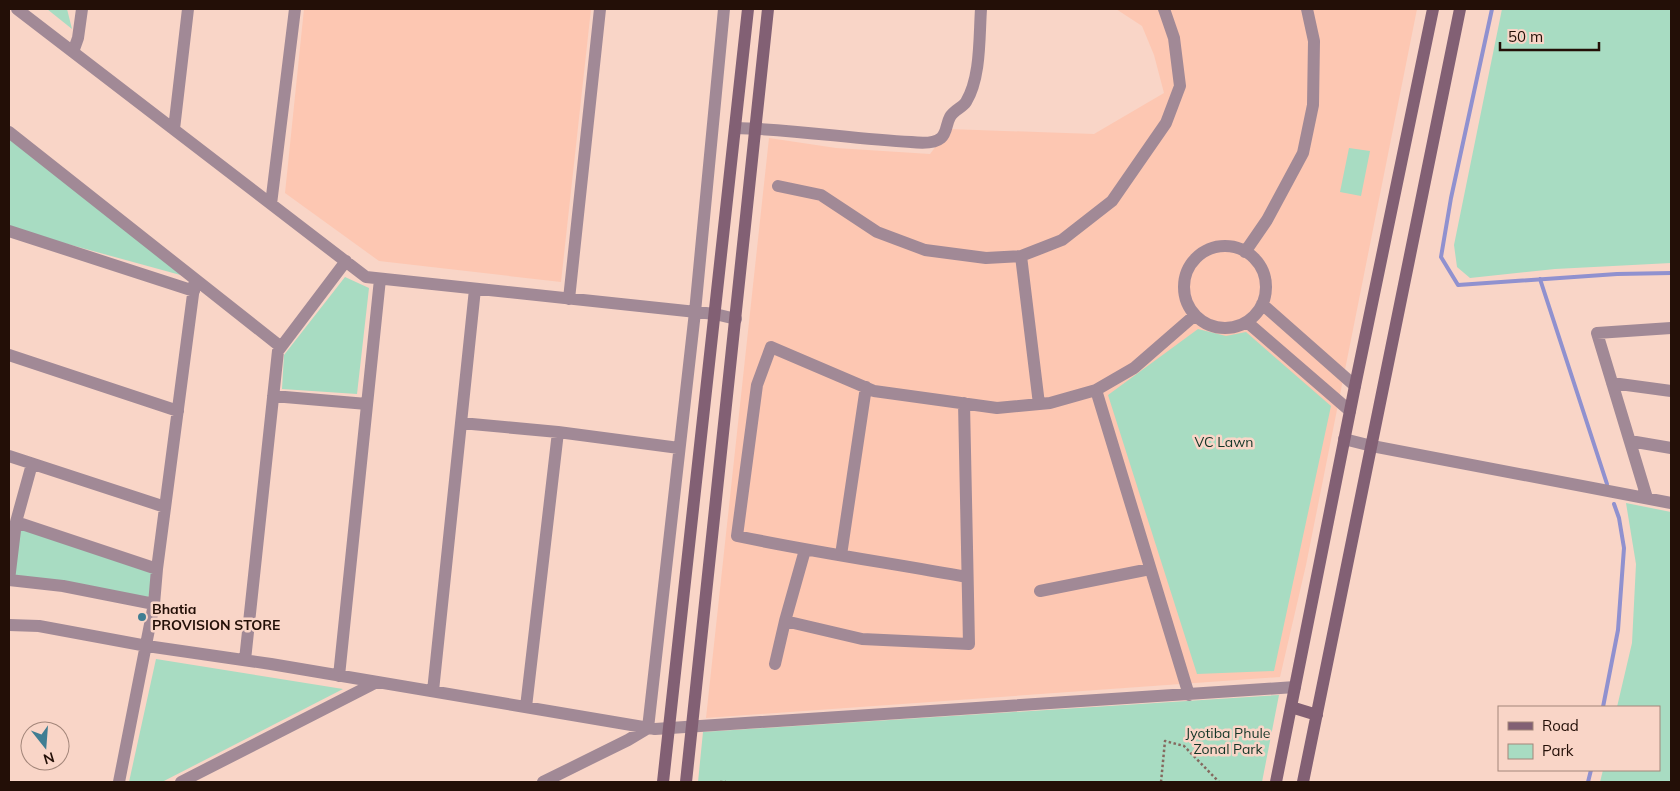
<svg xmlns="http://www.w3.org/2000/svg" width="1680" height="791" font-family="Mulish,sans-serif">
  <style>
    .built { fill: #fdc7b2 }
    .green { fill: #a8dcc2 }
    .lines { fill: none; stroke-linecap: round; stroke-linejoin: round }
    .stream { stroke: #9091cf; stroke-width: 4 }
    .path { stroke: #85695f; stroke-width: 2.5; stroke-dasharray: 2.5 2.5; stroke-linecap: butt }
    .street { stroke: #a18996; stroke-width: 12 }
    .secondary { stroke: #826074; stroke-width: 12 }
    .poi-dot { fill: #407e93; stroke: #f9d5c7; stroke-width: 2 }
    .labels { text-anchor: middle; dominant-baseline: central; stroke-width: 5; stroke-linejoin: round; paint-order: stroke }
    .park-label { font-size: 14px; fill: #133527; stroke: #f9d5c7 }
    .poi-label { font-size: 14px; font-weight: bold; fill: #230f07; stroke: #f9d5c7; text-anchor: start }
  </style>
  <rect width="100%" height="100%" fill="#f9d5c7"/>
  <path class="built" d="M304 9H591L561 282 379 261 285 193Z
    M1116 9H1417L1306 565 1280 677 706 718 769 138 836 148 930 154 949 129 1094 134 1164 93 1154 55 1142 26Z"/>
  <path class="green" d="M47 9H67L72 29Z
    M1502 9H1671V263L1555 269 1470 278 1457 267 1454 245Z
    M9 134 195 279 9 228Z
    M1349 148 1370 151 1361 196 1340 192Z
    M345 277 369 288 357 394 282 389 284 355Z
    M1198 329 1226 336 1246 332 1331 406 1274 671 1197 674 1108 395Z
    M1626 503 1671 512V782H1600L1603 770H1659V707H1617L1632 643 1636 564Z
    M16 522 157 569 148 598 10 576Z
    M156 659 343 689 162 782H129Z
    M1279 695 1262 782H698L703 732Z"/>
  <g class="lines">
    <path class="stream" d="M1492 9 1451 198 1441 257 1458 285 1617 274 1671 273
      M1540 279 1607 484
      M1603 707 1618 630 1624 548 1619 518 1614 504
      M1588 782 1591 770"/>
    <path class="path" d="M720 782H726
      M1161 782 1165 741 1184 746 1219 782"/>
    <path class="street" d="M17 9 366 277 715 314 736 319
      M73 52 78 38 82 9
      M735 128C794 129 852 139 911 142 919 143 934 144 941 138 947 133 946 124 950 117 954 110 962 108 966 102 981 77 979 38 981 9
      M174 129 188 9
      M9 132 281 347
      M778 186 821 195 877 232 925 250 986 258 1021 256 1062 240 1112 201 1166 123 1180 86 1174 38 1164 9
      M271 204 295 9
      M9 231 194 291
      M1184 287a41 41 0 1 1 82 0a41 41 0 1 1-82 0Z
      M1245 252 1267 220 1303 153 1313 105 1314 41 1307 9
      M1021 256 1039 404
      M569 299 600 9
      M1262 304 1355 386
      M1247 322 1350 411
      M9 355 178 411
      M1612 383 1671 391
      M1096 390 1189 695
      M273 396 367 404
      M461 423 558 432 679 448
      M1344 439 1372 446 1671 503
      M1630 441 1671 448
      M9 456 165 507
      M32 464 16 522 157 569
      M1647 498 1597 333 1671 328
      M841 555 866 387
      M967 577C890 563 813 552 737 536L757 385 771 347 874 391 997 408 1050 403 1096 390 1134 368 1195 315
      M9 580 63 586 154 604
      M9 580 16 522
      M1040 591 1150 569
      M785 621 862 639 969 644 964 403
      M9 625 39 626 147 646 271 664 655 729 1295 687
      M245 660 278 351 346 261
      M775 664 785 621 805 550
      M339 676 380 279
      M433 691 475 289
      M526 707 558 432
      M119 782 154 604 157 569 195 279
      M181 782 377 682
      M543 782 628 740 648 728 695 312 724 9"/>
    <path class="secondary" d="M1291 707 1317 715
      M663 782 748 9
      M686 782 768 9
      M1276 782 1355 386 1433 9
      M1303 782 1460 9"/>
  </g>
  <circle class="poi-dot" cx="142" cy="617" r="5"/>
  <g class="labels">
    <g class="park-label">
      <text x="1224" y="442">VC Lawn</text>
      <text x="1228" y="733">Jyotiba Phule<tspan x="1228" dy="16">Zonal Park</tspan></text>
    </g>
    <g class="poi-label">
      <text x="152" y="609">Bhatia<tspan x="152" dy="16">PROVISION STORE</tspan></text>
    </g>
  </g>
  <rect width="1680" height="791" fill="none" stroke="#230f07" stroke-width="20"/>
  <rect x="1498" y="706" width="162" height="65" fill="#f9d5c7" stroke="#a3867a"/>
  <rect x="1508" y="722" width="25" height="8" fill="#826074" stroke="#a3867a"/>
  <text x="1542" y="731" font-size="15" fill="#230f07">Road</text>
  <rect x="1508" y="744" width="25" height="15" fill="#a8dcc2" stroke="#a3867a"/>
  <text x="1542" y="756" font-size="15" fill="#230f07">Park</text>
  <g transform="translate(45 746) rotate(163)"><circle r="24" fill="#f9d5c7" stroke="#a3867a"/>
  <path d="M0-4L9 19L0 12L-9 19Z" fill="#407e93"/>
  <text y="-8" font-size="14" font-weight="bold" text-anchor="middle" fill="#230f07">N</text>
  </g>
  <path d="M1500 42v8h99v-8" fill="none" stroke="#230f07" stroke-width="2.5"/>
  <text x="1508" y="42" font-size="15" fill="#230f07" stroke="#f9d5c7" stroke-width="4" paint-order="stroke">50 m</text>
</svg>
